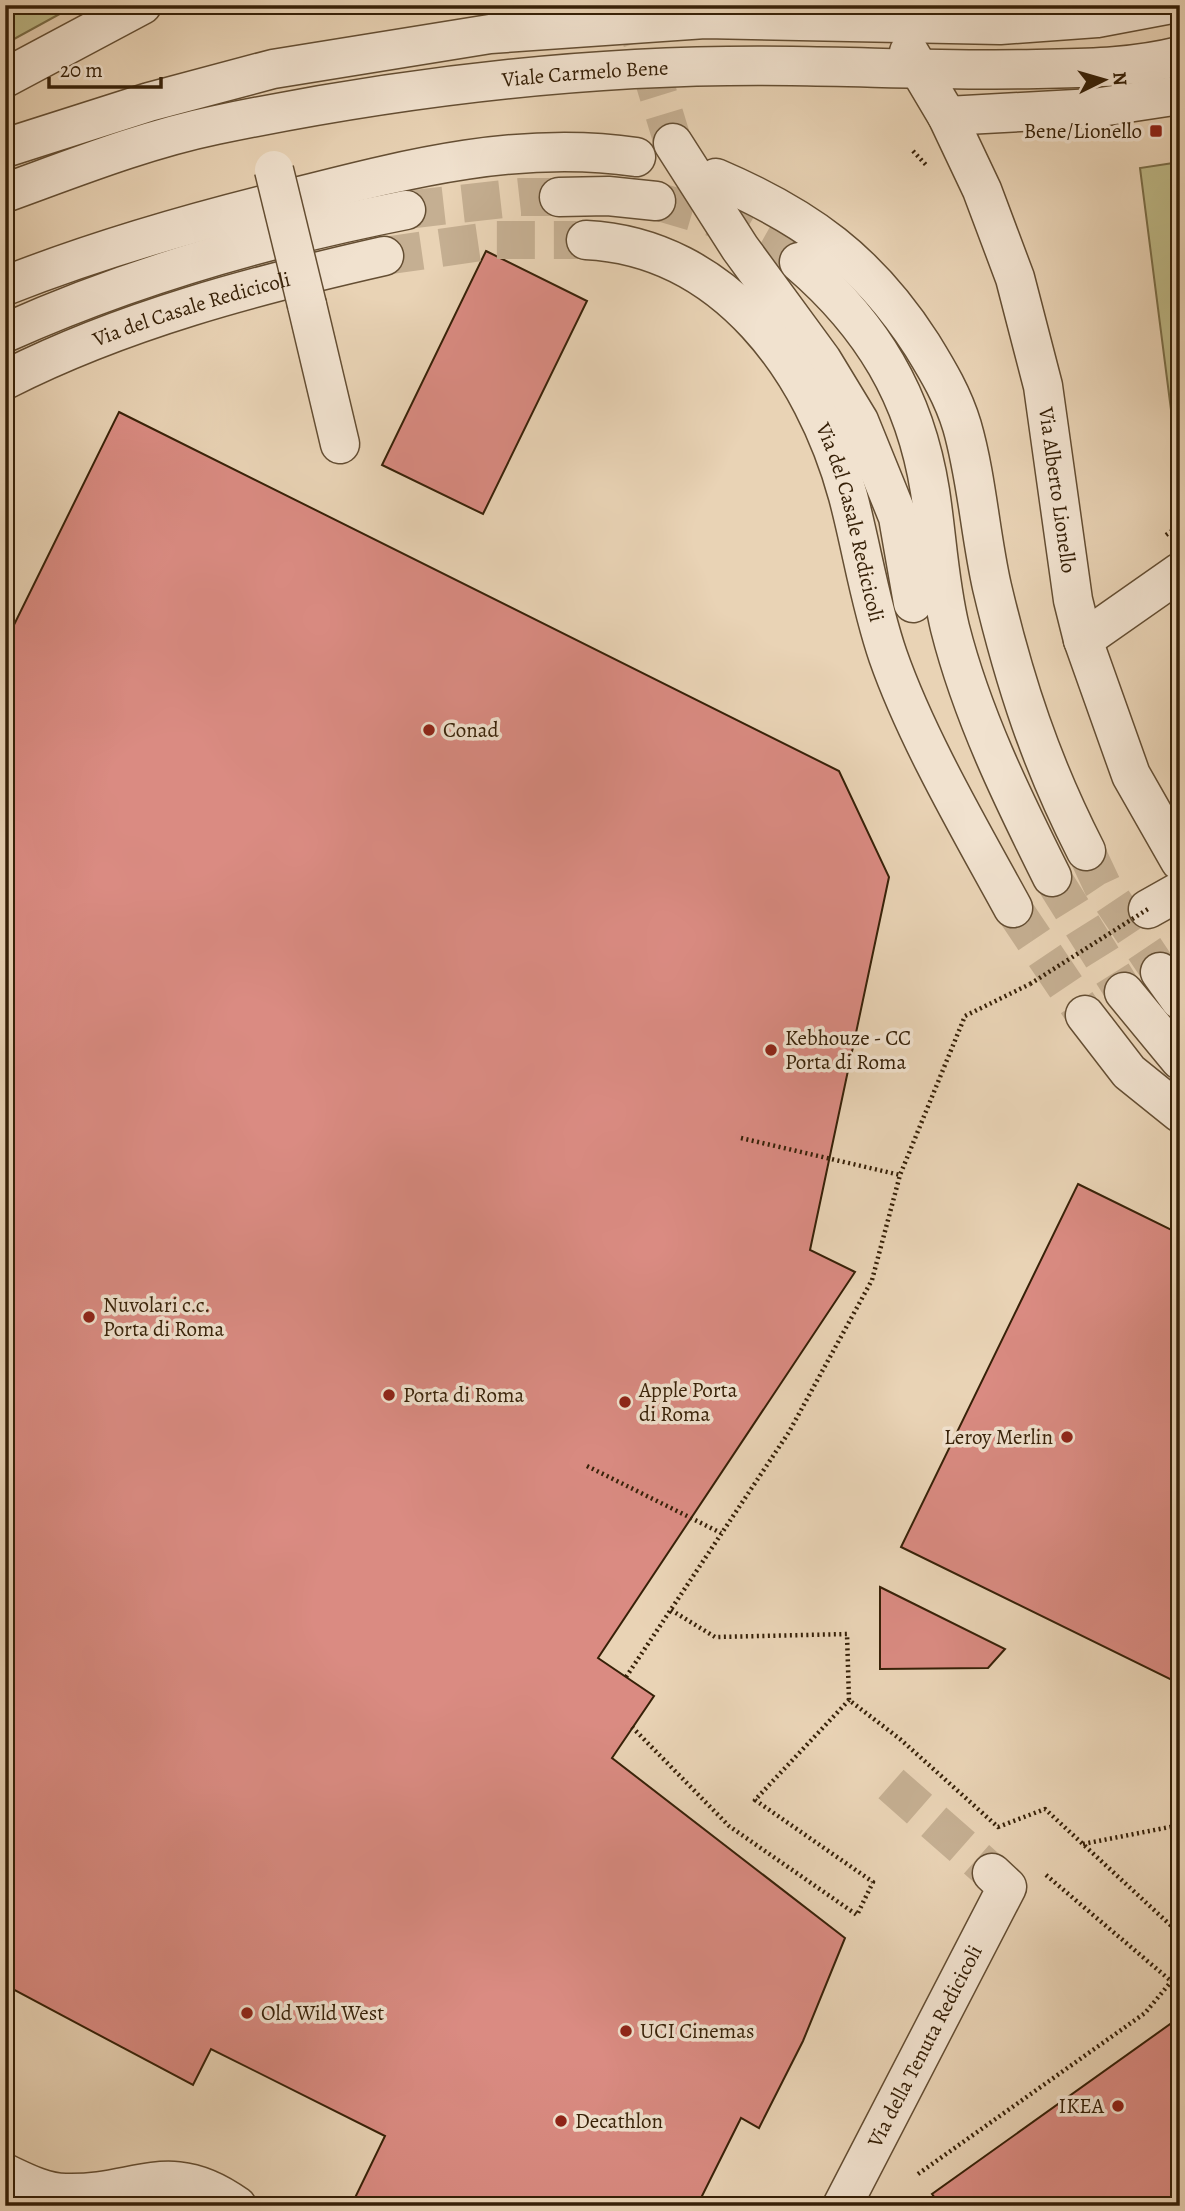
<svg xmlns="http://www.w3.org/2000/svg" width="1185" height="2211" font-family="Alegreya,serif">
  <style>
    .green { fill: #beba88; stroke: #7a6e48; stroke-width: 2 }
    .building { fill: #da8b82; stroke: #372108; stroke-width: 2 }
    .lines { fill: none; stroke-linecap: round; stroke-linejoin: round }
    .minor-tunnel { stroke: #c5af92; stroke-width: 38; stroke-dasharray: 38 19; stroke-linecap: butt }
    .minor-casing { stroke: #644e33; stroke-width: 41 }
    .path { stroke: #372108; stroke-width: 4.5; stroke-dasharray: 2 3.5; stroke-linecap: butt }
    .minor { stroke: #f1e2cf; stroke-width: 38 }
    .minor-bridge-casing { stroke: #644e33; stroke-width: 41; stroke-linecap: butt }
    .path-bridge { stroke: #372108; stroke-width: 4.5; stroke-dasharray: 2 3.5; stroke-linecap: butt }
    .minor-bridge { stroke: #f1e2cf; stroke-width: 38 }
    .poi-dot { fill: #8f2418; stroke: #f1e2cf; stroke-width: 2.5 }
    .labels { text-anchor: middle; dominant-baseline: central; stroke-width: 7; stroke-linejoin: round; paint-order: stroke }
    .street-label { font-size: 21px; fill: #372108; stroke: #f1e2cf }
    .poi-label { font-size: 21px; fill: #372108; stroke: #f1e2cf; text-anchor: start }
  </style>
  <rect width="100%" height="100%" fill="#e9d3b5"/>
  <filter id="stains"><feTurbulence type="fractalNoise" baseFrequency=".00286" numOctaves="4"/><feColorMatrix values="0 0 0 0 .2 0 0 0 0 .09 0 0 0 0 .02 0 0 0 .5 -.17"/></filter>
  <radialGradient id="worn" r=".72"><stop offset=".6" stop-color="#630" stop-opacity="0"/><stop offset="1" stop-color="#630" stop-opacity=".3"/></radialGradient>
  <path class="green" d="M5 5H76L5 44Z
    M1180 162V480L1140 168Z"/>
  <path class="building" d="M486 251 587 301 483 514 382 465Z
    M119 412 839 771 889 877 810 1250 855 1272 598 1658 654 1696 612 1758 845 1938 803 2041 759 2128 741 2118 697 2206H351L385 2136 211 2049 193 2085 5 1985V643Z
    M1078 1184 1180 1234V1684L901 1547Z
    M880 1587 1005 1649 988 1668 880 1669Z
    M1180 2017V2206H941L932 2194Z"/>
  <g class="lines">
    <path class="minor-tunnel" d="M631 5 673 143
      M656 201 728 222 799 262
      M406 210 521 197H559
      M384 256 495 240H586
      M1086 851 1102 885 1160 972
      M1052 877 1124 992
      M1013 908 1085 1015
      M891 1784 992 1873"/>
    <g class="minor-casing">
      <g id="minor">
        <path id="s1" d="M909 52 947 116 982 190 1015 278 1043 386 1073 600 1083 640 1131 775 1180 861"/>
        <path d="M5 78 142 5"/>
        <path d="M947 116 1094 108 1180 95"/>
        <path d="M673 143 740 248 822 360 859 421 898 517 913 603"/>
        <path d="M5 148 149 102 273 69 490 34 705 19 1000 25 1097 18 1166 5"/>
        <path d="M716 178C807 217 868 261 922 345 938 371 953 396 962 426 977 478 980 534 992 587 1015 684 1041 763 1086 851"/>
        <path id="s2" d="M5 193C74 168 144 140 216 125 404 86 599 63 792 66 874 67 955 71 1037 69 1086 68 1132 68 1180 56"/>
        <path d="M559 197 608 196 656 201"/>
        <path id="s3" d="M586 240C726 247 814 371 848 496 862 549 870 604 888 656 917 739 971 831 1013 908"/>
        <path d="M799 262C872 325 915 396 930 491 937 536 939 583 950 628 972 715 1012 797 1052 877"/>
        <path d="M5 286C101 248 200 220 300 196 410 168 522 140 636 157"/>
        <path d="M307 305 340 444"/>
        <path d="M5 333C132 276 269 237 406 210"/>
        <path id="s4" d="M5 380C123 320 256 285 384 256"/>
        <path d="M1083 640 1180 572"/>
        <path d="M1148 909 1180 891"/>
        <path d="M1160 972 1180 1000"/>
        <path d="M1124 992 1180 1060"/>
        <path d="M1085 1015 1129 1072 1180 1113"/>
        <path d="M5 2173C24 2182 45 2193 66 2193 137 2195 169 2157 237 2206"/>
        <path d="M5 2205 8 2206"/>
        <path id="s5" d="M842 2206 1007 1887 992 1873"/>
      </g>
    </g>
    <path class="path" d="M913 151 927 166
      M1166 535 1180 525
      M741 1138 900 1175
      M587 1466 721 1533
      M671 1610 715 1637 847 1634 849 1700 900 1739 998 1827 1045 1809 1180 1934
      M626 1677 789 1432 872 1280 900 1175 965 1016 1030 984
      M632 1727 729 1826 857 1915 873 1882 755 1800 849 1700
      M1083 1844 1180 1825
      M1046 1875 1171 1981
      M918 2174 1145 2013 1180 1971"/>
    <use href="#minor" class="minor"/>
    <g class="minor-bridge-casing">
      <path id="minor-bridge" d="M274 170 307 305"/>
    </g>
    <path class="path-bridge" d="M1030 984 1148 909"/>
    <use href="#minor-bridge" class="minor-bridge"/>
  </g>
  <g class="poi-dot">
    <rect x="1149" y="124" width="14" height="14" rx="3.5"/>
    <circle cx="429" cy="730" r="7"/>
    <circle cx="771" cy="1050" r="7"/>
    <circle cx="89" cy="1317" r="7"/>
    <circle cx="389" cy="1395" r="7"/>
    <circle cx="625" cy="1402" r="7"/>
    <circle cx="1067" cy="1437" r="7"/>
    <circle cx="247" cy="2013" r="7"/>
    <circle cx="626" cy="2031" r="7"/>
    <circle cx="1118" cy="2106" r="7"/>
    <circle cx="561" cy="2121" r="7"/>
  </g>
  <g class="labels">
    <g class="street-label">
      <text stroke="none"><textPath href="#s2" startOffset="595">Viale Carmelo Bene</textPath></text>
      <text stroke="none"><textPath href="#s4" startOffset="200">Via del Casale Redicicoli</textPath></text>
      <text stroke="none"><textPath href="#s1" startOffset="467">Via Alberto Lionello</textPath></text>
      <text stroke="none"><textPath href="#s3" startOffset="418">Via del Casale Redicicoli</textPath></text>
      <text stroke="none"><textPath href="#s5" startOffset="180">Via della Tenuta Redicicoli</textPath></text>
    </g>
    <g class="poi-label">
      <text x="1142" y="131" text-anchor="end">Bene/Lionello</text>
      <text x="443" y="730">Conad</text>
      <text x="785" y="1038">Kebhouze - CC<tspan x="785" dy="24">Porta di Roma</tspan></text>
      <text x="103" y="1305">Nuvolari c.c.<tspan x="103" dy="24">Porta di Roma</tspan></text>
      <text x="639" y="1390">Apple Porta<tspan x="639" dy="24">di Roma</tspan></text>
      <text x="403" y="1395">Porta di Roma</text>
      <text x="1053" y="1437" text-anchor="end">Leroy Merlin</text>
      <text x="261" y="2013">Old Wild West</text>
      <text x="640" y="2031">UCI Cinemas</text>
      <text x="1104" y="2106" text-anchor="end">IKEA</text>
      <text x="575" y="2121">Decathlon</text>
    </g>
  </g>
  <rect width="1185" height="2211" fill="none" stroke="#e9d3b5" stroke-width="28"/>
  <rect x="7" y="7" width="1171" height="2197" fill="none" stroke="#372108" stroke-width="3.5"/>
  <rect x="14" y="14" width="1157" height="2183" fill="none" stroke="#372108" stroke-width="2"/>
  <g transform="translate(1104 80) rotate(85)" stroke="#f1e2cf" stroke-width="5" paint-order="stroke">
  <path d="M0-5L12 26L0 18L-12 26Z" fill="#372108"/>
  <text y="-10" font-size="19" font-weight="bold" text-anchor="middle" fill="#372108">N</text>
  </g>
  <path d="M49 77v10h112v-10" fill="none" stroke="#372108" stroke-width="3.5"/>
  <text x="60" y="77" font-size="21" fill="#372108" stroke="#f1e2cf" stroke-width="5" paint-order="stroke">20 m</text>
  <rect width="100%" height="100%" filter="url(#stains)"/>
  <rect width="100%" height="100%" fill="url(#worn)"/>
</svg>
